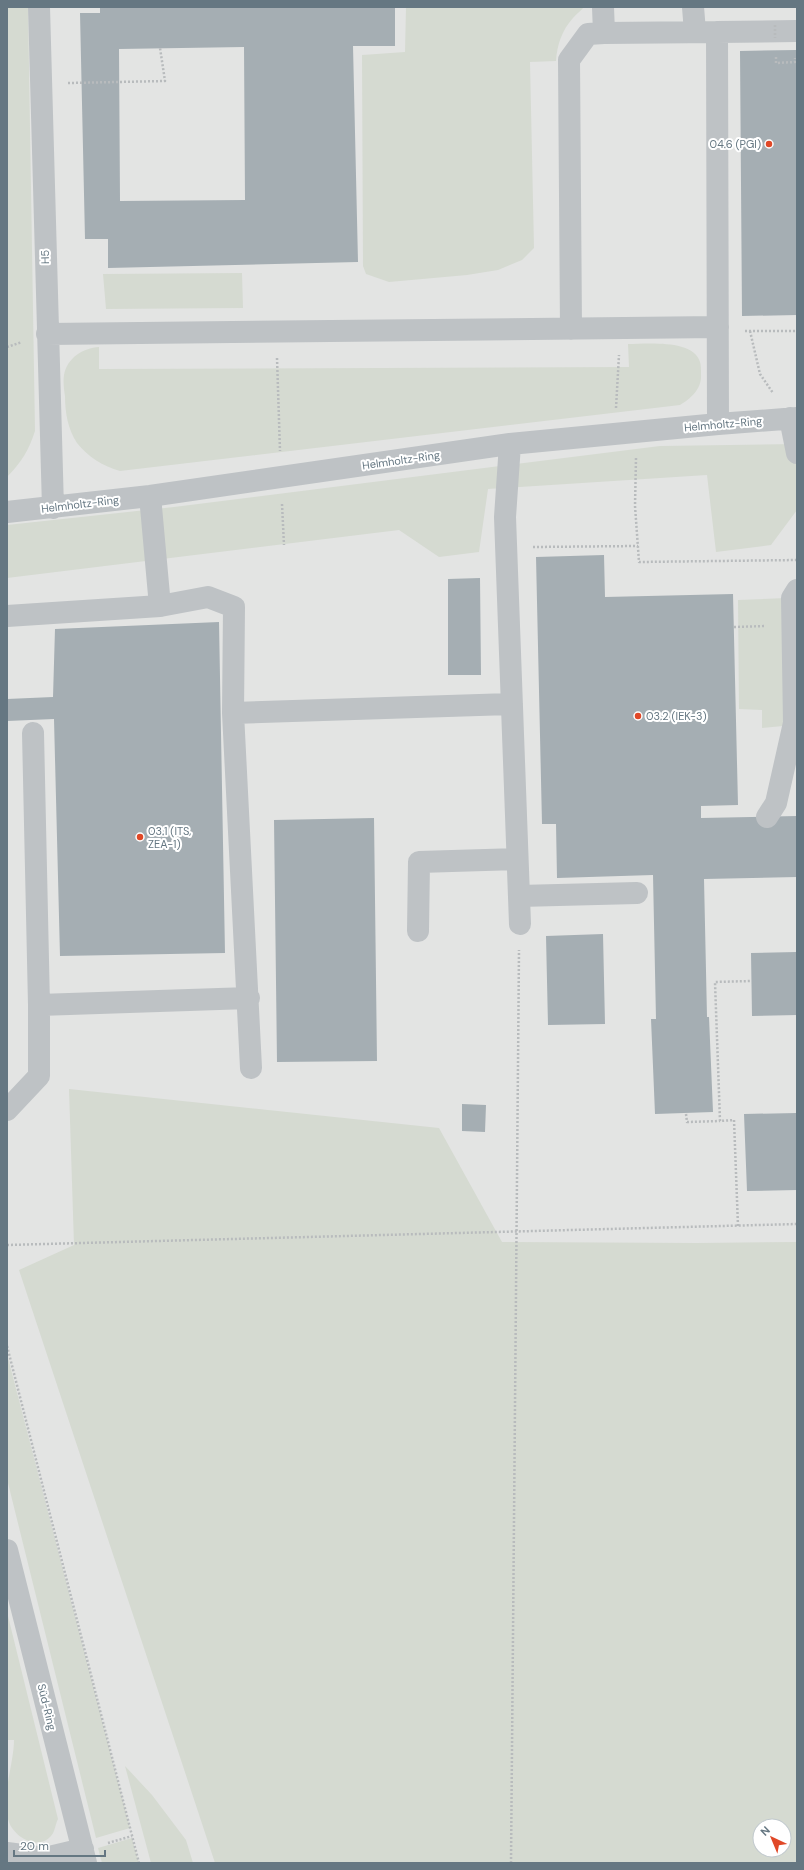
<svg xmlns="http://www.w3.org/2000/svg" width="804" height="1870" font-family="'DM Sans',sans-serif">
  <style>
    .built { fill: #e3e4e3; fill-rule: evenodd }
    .green { fill: #d5dad1; fill-rule: evenodd }
    .building { fill: #a5aeb3; fill-rule: evenodd }
    .lines { fill: none; stroke-linecap: round; stroke-linejoin: round }
    .path { stroke: #b8bbbd; stroke-width: 2.5; stroke-dasharray: 2 2; stroke-linecap: butt }
    .minor { stroke: #bec2c5; stroke-width: 22 }
    .path-bridge { stroke: #b8bbbd; stroke-width: 2.5; stroke-dasharray: 2 2; stroke-linecap: butt }
    .poi-dot { fill: #e04827; stroke: #fff; stroke-width: 1.5 }
    .labels { text-anchor: middle; dominant-baseline: central; stroke-width: 4; stroke-linejoin: round; paint-order: stroke }
    .poi-label { font-size: 11px; fill: #657782; stroke: #fff; text-anchor: start }
    .street-label { font-size: 11px; fill: #657782; stroke: #fff }
  </style>
  <rect width="100%" height="100%" fill="#f5f5f2"/>
  <path class="built" d="M7 7H797V1863H7ZM760 1826H784V1850H760Z"/>
  <path class="green" d="M7 7H28L35 431C29 450 21 463 7 477Z
    M406 7H584C581 11 576 14 573 18 562 30 557 45 556 61L530 62 534 248 522 260 498 270 467 275 389 282 366 274 363 266 362 55 405 52Z
    M242 273 243 308 106 309 103 274Z
    M628 344C647 344 693 339 700 362 701 365 701 370 701 374 702 389 691 398 680 405L120 471C103 466 88 457 77 443 68 429 65 413 65 396 64 390 63 381 64 375 67 358 83 348 99 347V369L629 367Z
    M797 444V510L771 545 716 552 707 475 488 489 479 552 439 557 399 530 7 578V525L174 507 660 446Z
    M786 598 789 716 783 726 762 728V710L739 709 738 600Z
    M69 1089 439 1128 502 1242 697 1243 797 1242V1863H215L19 1270 74 1245ZM760 1826H784V1850H760Z
    M7 1354 130 1828 96 1838 7 1479Z
    M7 1612 58 1819C55 1825 55 1832 51 1836 38 1851 14 1837 9 1822 0 1799 14 1764 14 1740H7Z
    M125 1766 152 1795 186 1840 193 1863H151Z
    M132 1838 139 1863H102L98 1848Z"/>
  <path class="building" d="M100 7H395V46H353L358 262 108 268V239H85L80 13H100ZM244 47 245 200 120 201 119 49Z
    M797 50V315L742 316 740 51Z
    M604 555 605 597 733 594 738 805 701 806V818L797 816V877L704 879 707 1017H709L713 1112 655 1114 651 1019H656L653 875 557 878 556 824H542L536 557Z
    M480 578 481 675H448V579Z
    M219 622 225 953 60 956 54 719 7 721V699L53 697 55 629Z
    M374 818 377 1061 277 1062 274 820Z
    M603 934 605 1024 548 1025 546 936Z
    M797 952V1015L752 1016 751 953Z
    M462 1104 486 1105 485 1132 462 1131Z
    M797 1113V1190L747 1191 744 1114Z"/>
  <g class="lines">
    <path class="path" d="M776 57V63L795 62V58
      M68 83 165 81 160 48
      M745 331H797
      M750 331 760 374 773 393
      M7 347 22 342
      M277 358 280 451
      M616 408 619 355
      M636 458 635 506 639 562 797 560
      M282 504 284 545
      M533 547 638 546
      M734 627 766 626
      M686 1114 687 1122 720 1121
      M738 1226 734 1120 720 1121 715 982 751 981
      M7 1245 797 1224
      M7 1346 139 1863
      M108 1843 132 1836
      M511 1863 519 950"/>
    <path class="minor" d="M39 7 53 508
      M693 7 695 32
      M717 32 797 31
      M604 33 717 32 718 424
      M571 329 569 60 588 34 604 33 603 7
      M47 334 718 327
      M790 418 797 453
      M510 444 505 517 520 924
      M7 512 150 496 510 444 718 424 797 418
      M160 606 208 597 234 607 233 713 251 1068
      M7 616 160 606 150 496
      M233 713 512 704
      M33 733 39 1005
      M767 817 776 803 794 723 792 598 797 590
      M519 896 637 893
      M418 931 419 862 517 859
      M7 1110 39 1076V1005L249 998
      M7 1550 86 1863
      M7 1853 45 1858 83 1849"/>
    <path class="path-bridge" d="M775 25V38"/>
  </g>
  <g class="poi-dot">
    <circle cx="769" cy="144" r="4"/>
    <circle cx="638" cy="716" r="4"/>
    <circle cx="140" cy="837" r="4"/>
  </g>
  <g class="labels">
    <g class="poi-label">
      <text x="761" y="144" text-anchor="end">04.6 (PGI)</text>
      <text x="646" y="716">03.2 (IEK-3)</text>
      <text x="148" y="831">03.1 (ITS,<tspan x="148" dy="13">ZEA-1)</tspan></text>
    </g>
    <g class="street-label">
      <text transform="translate(45 257) rotate(-91)">H5</text>
      <text transform="translate(723 424) rotate(-5)">Helmholtz-Ring</text>
      <text transform="translate(401 460) rotate(-8)">Helmholtz-Ring</text>
      <text transform="translate(80 504) rotate(-7)">Helmholtz-Ring</text>
      <text transform="translate(47 1707) rotate(76)">Süd-Ring</text>
    </g>
  </g>
  <rect width="804" height="1870" fill="none" stroke="#657782" stroke-width="16"/>
  <g transform="translate(772 1838) rotate(316)"><circle r="19" fill="#ffffff" stroke="#c1c9cd"/>
  <path d="M0-3L7 15L0 10L-7 15Z" fill="#e04827"/>
  <text y="-6" font-size="11" font-weight="bold" text-anchor="middle" fill="#657782">N</text>
  </g>
  <path d="M14 1850v6h91v-6" fill="none" stroke="#657782" stroke-width="2"/>
  <text x="20" y="1850" font-size="12" fill="#657782" stroke="#ffffff" stroke-width="3" paint-order="stroke">20 m</text>
</svg>
